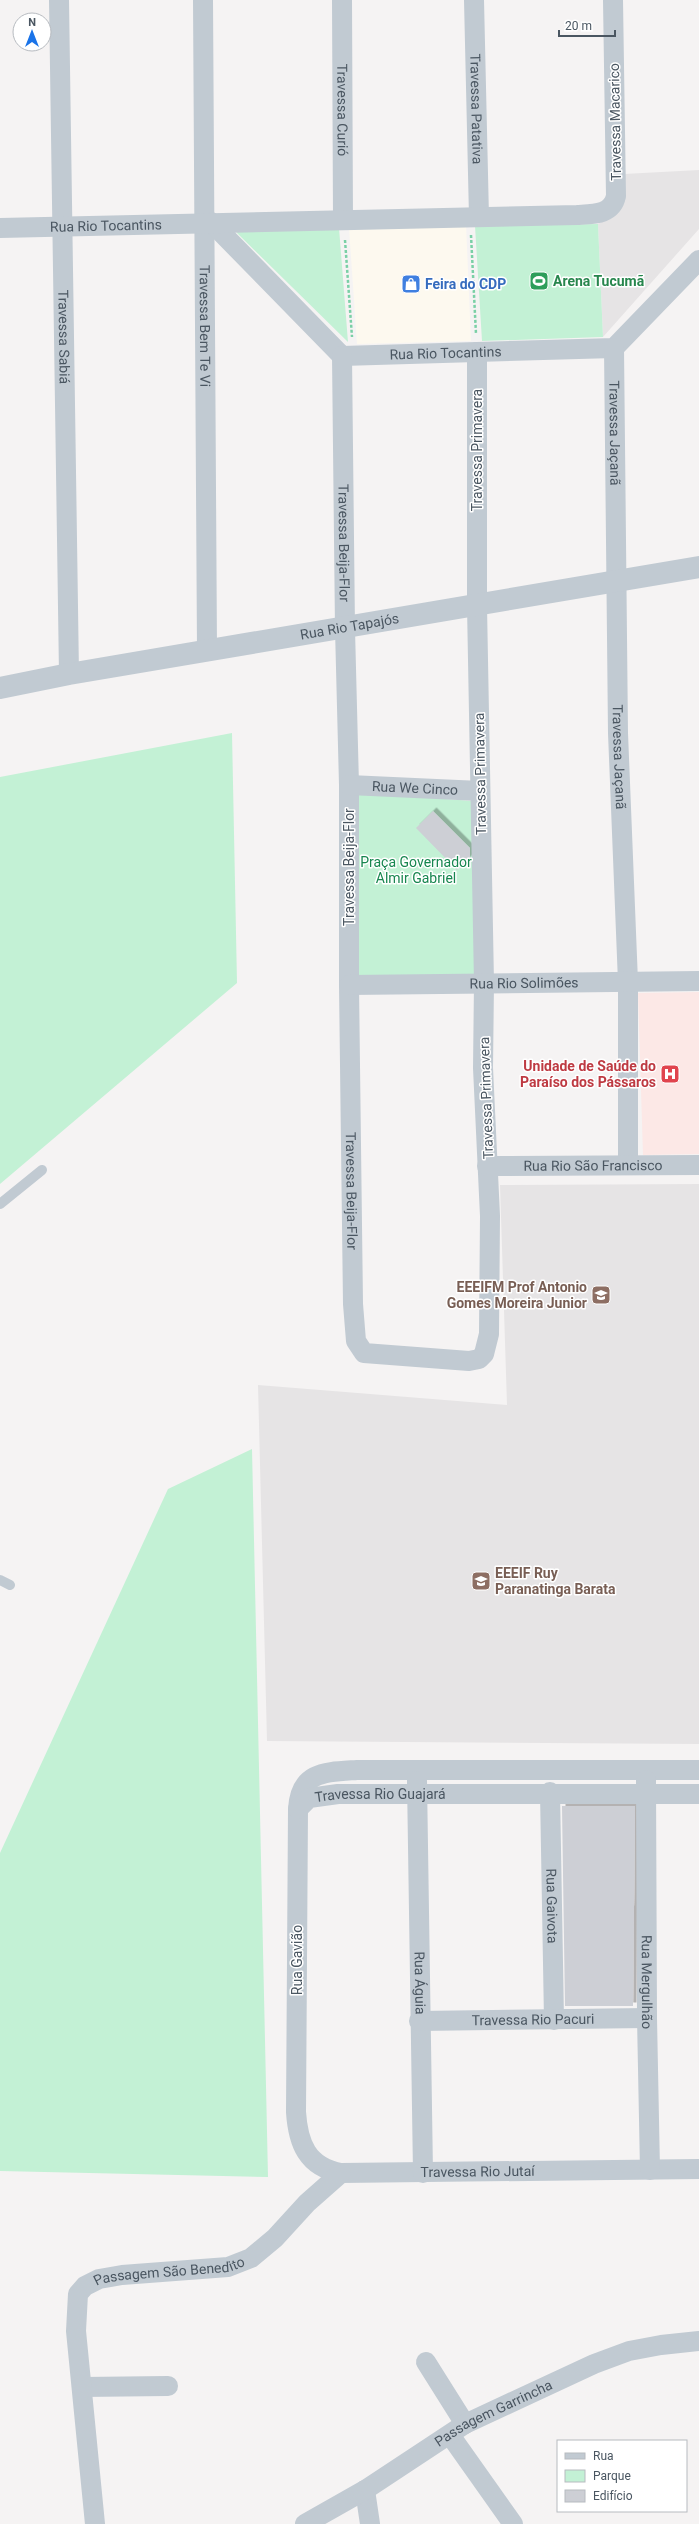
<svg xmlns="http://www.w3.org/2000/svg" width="699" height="2524" font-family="Roboto,sans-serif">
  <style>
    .commercial { fill: #fdf9ef }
    .education { fill: #e6e4e5 }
    .medical { fill: #fce8e6 }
    .green { fill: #c3f1d5 }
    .building { fill: #cdcfd5; filter: url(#shadow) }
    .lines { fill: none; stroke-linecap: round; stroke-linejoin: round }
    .path { stroke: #7ad0a6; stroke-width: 2.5; stroke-dasharray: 3 2; stroke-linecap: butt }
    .service { stroke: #c1cad2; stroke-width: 10 }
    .minor { stroke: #c1cad2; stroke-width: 20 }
    .tertiary { stroke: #c1cad2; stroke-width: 22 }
    .labels { text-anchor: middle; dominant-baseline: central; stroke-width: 3; stroke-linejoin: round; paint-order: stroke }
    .street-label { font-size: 14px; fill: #4a5661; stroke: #fff }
    .leisure-label { font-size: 14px; font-weight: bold; fill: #27864d; stroke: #fff; text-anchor: start }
    .shop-label { font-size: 14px; font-weight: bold; fill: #366cbe; stroke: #fff; text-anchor: start }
    .park-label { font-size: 14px; fill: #17864f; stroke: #fff }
    .health-label { font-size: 14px; font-weight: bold; fill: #be3a42; stroke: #fff; text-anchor: end }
    .education-label { font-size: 14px; font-weight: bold; fill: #785e54; stroke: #fff; text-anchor: end }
  </style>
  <defs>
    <filter id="shadow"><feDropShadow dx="3.5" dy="-3.5" stdDeviation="0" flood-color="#0004"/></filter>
  </defs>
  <rect width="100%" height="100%" fill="#f5f3f3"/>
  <path class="commercial" d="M466 224 471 341 357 344 349 228Z"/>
  <path class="education" d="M699 170V229L603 337 598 224 615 214 624 174Z
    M699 1184V1744L267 1741 258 1385 507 1405 500 1185Z"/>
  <path class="medical" d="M699 992V1154L643 1155 638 993Z"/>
  <path class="green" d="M598 224 603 337 482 341 475 226Z
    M238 227 339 228 348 342 237 233Z
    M232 733 237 983 0 1184V777Z
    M351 792 486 802 488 983 350 987Z
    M252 1449 268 2177 0 2171V1853L168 1489Z"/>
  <path class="building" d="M433 811 470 848V857L457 870 416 828Z
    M562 1806H635L633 2006H565Z"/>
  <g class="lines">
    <path class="path" d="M471 235 476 334
      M345 240 352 337"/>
    <path class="service" d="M0 1204 42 1170
      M0 1580 10 1585"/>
    <g class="minor">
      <path id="s1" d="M59 0 69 674"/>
      <path id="s2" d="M203 0 207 651"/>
      <path id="s3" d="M342 0 343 219"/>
      <path id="s4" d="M474 0 479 217"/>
      <path id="s5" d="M211 222 342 356 614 348 699 260"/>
      <path id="s6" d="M0 228 577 215C593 214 612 215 616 196L613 0"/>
      <path id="s7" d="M614 348 618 733 628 982V1165"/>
      <path id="s8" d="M342 356 345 629 349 785V985L353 1304 356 1341 364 1353 469 1361 479 1359 484 1354 489 1334 490 1216 483 1068 484 983 477 606V352"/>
      <path id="s9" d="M349 785 480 791"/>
      <path id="s10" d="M349 985 699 981"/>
      <path id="s11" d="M487 1166 699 1165"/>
      <path id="s12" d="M699 1770H357C326 1772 300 1771 298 1809L296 2112C298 2143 307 2167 341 2173L699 2169"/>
      <path id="s13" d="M646 1780 647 2018 650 2170"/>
      <path id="s14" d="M417 1781 423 2173"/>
      <path id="s15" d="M550 1792 554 2020"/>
      <path id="s16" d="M298 1809 309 1798 338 1794H699"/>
      <path id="s17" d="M419 2021 647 2018"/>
      <path d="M426 2362 465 2424"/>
      <path d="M82 2387 168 2386"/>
      <path d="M450 2435 513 2524"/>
      <path d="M365 2490 370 2524"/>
      <path id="s18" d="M95 2524 76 2331 78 2294 85 2286 99 2279 122 2275 228 2267 251 2258 275 2238 307 2203 341 2173"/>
      <path id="s19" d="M305 2524 365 2490 465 2424 594 2364 629 2351 661 2345 699 2341"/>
    </g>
    <path class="tertiary" id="s20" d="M0 688 69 674 699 567"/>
  </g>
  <defs>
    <g id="stadium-square" transform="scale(1)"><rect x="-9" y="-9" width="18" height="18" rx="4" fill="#2e9e5b" stroke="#fff"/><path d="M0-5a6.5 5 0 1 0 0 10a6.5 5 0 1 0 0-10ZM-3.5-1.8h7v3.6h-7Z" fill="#fff"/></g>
    <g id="shop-square" transform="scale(1)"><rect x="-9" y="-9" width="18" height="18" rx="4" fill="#3f7fe0" stroke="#fff"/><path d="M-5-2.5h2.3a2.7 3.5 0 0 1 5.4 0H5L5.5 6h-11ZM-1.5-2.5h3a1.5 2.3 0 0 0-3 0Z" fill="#fff"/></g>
    <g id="hospital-square" transform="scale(1)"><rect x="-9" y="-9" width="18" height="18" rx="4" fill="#e0444e" stroke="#fff"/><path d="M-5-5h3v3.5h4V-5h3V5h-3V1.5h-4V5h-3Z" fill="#fff"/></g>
    <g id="school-square" transform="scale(1)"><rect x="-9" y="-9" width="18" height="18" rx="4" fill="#8d6e63" stroke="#fff"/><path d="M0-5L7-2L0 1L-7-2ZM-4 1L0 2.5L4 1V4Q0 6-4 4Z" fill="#fff"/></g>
  </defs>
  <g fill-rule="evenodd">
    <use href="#stadium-square" x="539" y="281"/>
    <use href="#shop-square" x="411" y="284"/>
    <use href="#hospital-square" x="670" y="1074"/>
    <use href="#school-square" x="601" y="1295"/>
    <use href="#school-square" x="481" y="1581"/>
  </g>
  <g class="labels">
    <g class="street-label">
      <text stroke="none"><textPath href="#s4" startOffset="109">Travessa Patativa</textPath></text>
      <text stroke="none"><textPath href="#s3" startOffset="110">Travessa Curió</textPath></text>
      <text transform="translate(615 122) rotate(-91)">Travessa Macarico</text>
      <text stroke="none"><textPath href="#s6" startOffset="106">Rua Rio Tocantins</textPath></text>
      <text stroke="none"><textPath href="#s2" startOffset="326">Travessa Bem Te Vi</textPath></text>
      <text stroke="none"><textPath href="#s1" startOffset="337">Travessa Sabiá</textPath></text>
      <text stroke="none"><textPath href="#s5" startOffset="291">Rua Rio Tocantins</textPath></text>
      <text stroke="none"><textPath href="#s7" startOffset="85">Travessa Jaçanã</textPath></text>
      <text transform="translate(477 450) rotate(-90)">Travessa Primavera</text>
      <text stroke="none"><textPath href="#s8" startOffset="187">Travessa Beija-Flor</textPath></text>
      <text stroke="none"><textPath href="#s20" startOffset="355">Rua Rio Tapajós</textPath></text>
      <text stroke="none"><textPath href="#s7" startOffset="409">Travessa Jaçanã</textPath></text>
      <text transform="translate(480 774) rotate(-91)">Travessa Primavera</text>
      <text stroke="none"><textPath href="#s9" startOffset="66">Rua We Cinco</textPath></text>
      <text transform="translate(349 867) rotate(-90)">Travessa Beija-Flor</text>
      <text stroke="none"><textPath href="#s10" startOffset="175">Rua Rio Solimões</textPath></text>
      <text transform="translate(486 1098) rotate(-92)">Travessa Primavera</text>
      <text stroke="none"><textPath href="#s11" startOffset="106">Rua Rio São Francisco</textPath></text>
      <text stroke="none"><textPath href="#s8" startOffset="835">Travessa Beija-Flor</textPath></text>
      <text stroke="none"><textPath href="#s16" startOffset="87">Travessa Rio Guajará</textPath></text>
      <text stroke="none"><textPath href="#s15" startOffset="114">Rua Gaivota</textPath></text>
      <text transform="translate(297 1960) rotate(-90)">Rua Gavião</text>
      <text stroke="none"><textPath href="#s13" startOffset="202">Rua Mergulhão</textPath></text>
      <text stroke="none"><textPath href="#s14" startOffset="202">Rua Águia</textPath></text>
      <text stroke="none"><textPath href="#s17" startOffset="114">Travessa Rio Pacuri</textPath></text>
      <text stroke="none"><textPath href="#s12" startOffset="946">Travessa Rio Jutaí</textPath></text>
      <text stroke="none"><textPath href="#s18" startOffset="328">Passagem São Benedito</textPath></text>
      <text stroke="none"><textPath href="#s19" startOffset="219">Passagem Garrincha</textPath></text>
    </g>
    <g class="leisure-label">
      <text x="553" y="281">Arena Tucumã</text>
    </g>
    <g class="shop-label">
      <text x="425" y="284">Feira do CDP</text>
    </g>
    <g class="park-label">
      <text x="416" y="862">Praça Governador<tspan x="416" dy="16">Almir Gabriel</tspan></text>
    </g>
    <g class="health-label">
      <text x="656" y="1066">Unidade de Saúde do<tspan x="656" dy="16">Paraíso dos Pássaros</tspan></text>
    </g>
    <g class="education-label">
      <text x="587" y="1287">EEEIFM Prof Antonio<tspan x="587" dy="16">Gomes Moreira Junior</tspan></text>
      <text x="495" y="1573" text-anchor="start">EEEIF Ruy<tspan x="495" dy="16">Paranatinga Barata</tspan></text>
    </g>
  </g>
  <rect x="557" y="2440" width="130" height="72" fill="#ffffff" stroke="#b7bbc0"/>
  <rect x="565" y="2453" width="20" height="6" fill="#c1cad2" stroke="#b7bbc0"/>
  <text x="593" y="2460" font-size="12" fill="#4a5661">Rua</text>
  <rect x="565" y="2470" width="20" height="12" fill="#c3f1d5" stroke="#b7bbc0"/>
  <text x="593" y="2480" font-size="12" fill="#4a5661">Parque</text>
  <rect x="565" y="2490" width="20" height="12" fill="#cdcfd5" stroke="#b7bbc0"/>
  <text x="593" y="2500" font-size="12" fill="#4a5661">Edifício</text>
  <g transform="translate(32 32)"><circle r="19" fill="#ffffff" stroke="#b7bbc0"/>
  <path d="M0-3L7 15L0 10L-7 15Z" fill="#1a73e8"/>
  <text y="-6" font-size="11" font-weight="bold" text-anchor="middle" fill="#4a5661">N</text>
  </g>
  <path d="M559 30v6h56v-6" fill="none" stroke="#4a5661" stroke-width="2"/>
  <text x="565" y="30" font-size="12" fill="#4a5661" stroke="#ffffff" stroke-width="3" paint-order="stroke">20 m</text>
</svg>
